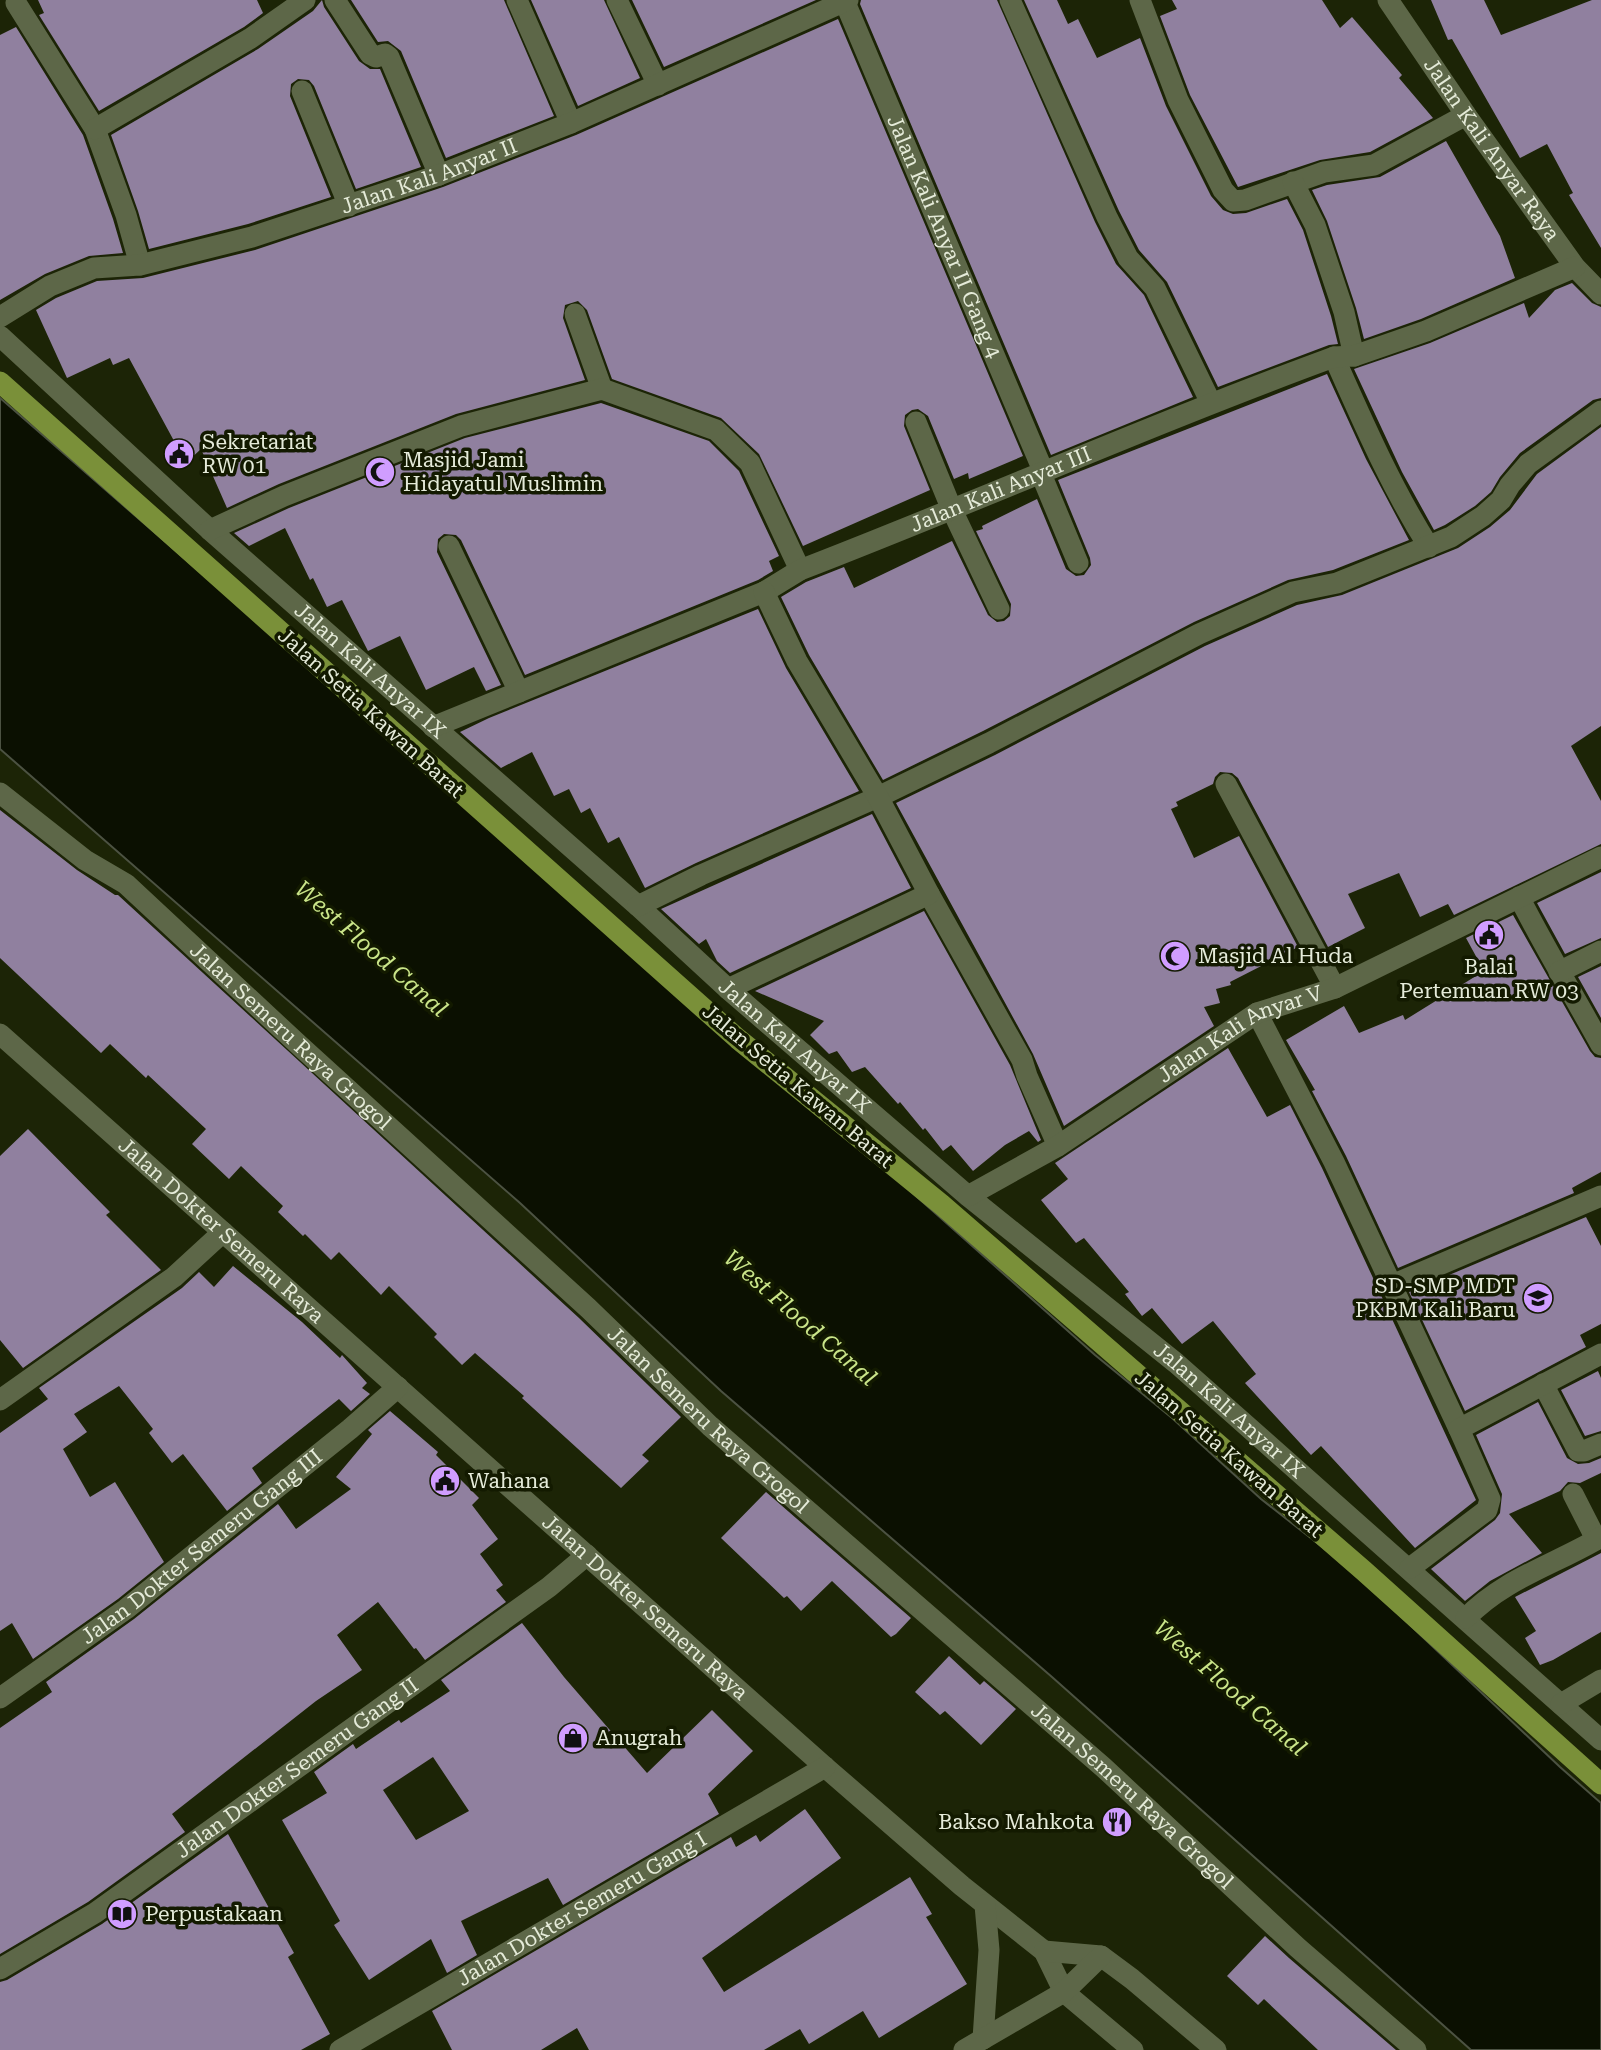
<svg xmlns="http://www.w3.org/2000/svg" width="1601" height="2050" font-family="'Roboto Serif',serif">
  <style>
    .water { fill: #0b1001; stroke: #4c5242; stroke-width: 2 }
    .building { fill: #90809f; fill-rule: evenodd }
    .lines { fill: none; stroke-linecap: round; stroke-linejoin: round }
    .minor { stroke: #5d6748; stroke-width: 21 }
    .major { stroke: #7a9039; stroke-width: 21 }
    .labels { text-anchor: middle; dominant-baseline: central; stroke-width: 7; stroke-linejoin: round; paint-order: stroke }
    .street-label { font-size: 21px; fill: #e5ebd9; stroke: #131a00 }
    .poi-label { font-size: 21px; fill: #e5ebd9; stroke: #131a00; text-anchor: start }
    .water-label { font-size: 23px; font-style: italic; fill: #cae589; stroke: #131a00 }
  </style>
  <rect width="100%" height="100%" fill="#1c2406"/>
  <path class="water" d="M0 398 863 1149 1095 1355 1172 1418 1261 1499 1354 1572 1560 1767 1601 1803V2050H1471L1052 1677 721 1391 520 1203 0 749Z"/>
  <path class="building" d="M38 0H257L263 13 244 27 99 111 39 15 44 13Z
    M322 0 324 7 359 61 370 69H380L421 167 356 189 314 86 309 80 298 79 291 84 290 96 331 197 248 224 149 249 138 211 111 135 258 49 313 11Z
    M351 0H504L554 116 446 158 401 51 388 41 378 42Z
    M531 0H604L640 78 578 106Z
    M632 0H816L664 67Z
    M861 0H997L1095 222 1116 264 1144 295 1193 397 1051 455 860 4Z
    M1024 0H1057L1068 24 1078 19 1097 58 1140 38 1166 106 1211 196 1223 210 1233 214 1246 213 1287 199 1303 230 1331 316 1338 344 1329 345 1218 387 1167 282 1139 250 1119 211Z
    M1172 0H1322L1340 28 1352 17 1402 75 1399 78 1433 118 1370 152 1320 160 1238 187 1190 95 1160 16 1177 9Z
    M1431 0H1484L1501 35 1592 0H1601V248L1569 195 1573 193 1547 144 1520 158 1452 39 1448 40Z
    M838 19 1023 456 969 479 968 473 954 479 928 416 918 409 912 410 905 415 904 426 930 490 803 546 759 454 721 418 612 379 587 310 578 301 565 305 563 318 585 380 456 414 279 484 227 508 201 449 186 463 129 358 113 365 110 358 67 378 36 310 56 298 97 281 143 278 255 250 443 187 576 135Z
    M16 27 83 135 113 219 123 253 89 256 45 274 0 300V35Z
    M1446 141 1500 236 1515 278 1421 319 1364 339 1356 308 1327 221 1312 190 1327 185 1380 177Z
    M1572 283 1592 303 1601 307V398L1593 400 1520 453 1500 477 1491 492 1475 506 1445 525 1434 530 1402 472 1354 369 1430 343 1524 303 1529 318 1555 290Z
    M1327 374 1366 459 1409 540 1333 570 1288 580 1194 622 983 731 883 780 809 655 781 597 806 582 844 567 854 588 952 541 988 615 997 622 1004 621 1010 616 1011 604 976 531 983 529 982 526 1037 499 1066 569 1076 576 1084 575 1091 565 1090 558 1058 480Z
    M601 403 709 441 739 471 779 556 769 561 773 571 758 580 525 675 461 540 456 535 444 534 438 539 437 552 501 685 486 691 474 667 426 690 400 636 368 651 342 600 327 607 313 578 310 580 285 528 249 546 234 533 289 508 465 438Z
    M1601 427V726L1571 746 1601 801V844L1454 915 1448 904 1420 917 1399 873 1348 894 1365 928 1328 947 1238 778 1232 773 1220 772 1215 777 1213 784 1176 802 1178 806 1171 809 1194 858 1239 836 1298 947 1230 982 1231 985 1216 989 1220 1003 1204 1007 1214 1026 1064 1126 1033 1054 896 803 995 755 1205 646 1297 605 1342 595 1458 548 1490 527 1510 510 1537 474Z
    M758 609 786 668 859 791 696 863 645 888 619 837 608 843 590 808 581 813 569 789 554 796 532 752 501 768 460 732 489 718Z
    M0 810 77 870 115 895H118L579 1318 681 1417 642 1455 649 1461 621 1488 522 1398 524 1396 475 1353 462 1365 434 1337 437 1334 389 1286 381 1295 339 1252 331 1260 305 1234 303 1236 278 1212 283 1206 241 1166 229 1179 192 1144 206 1129 148 1075 146 1078 110 1044 101 1053 0 958Z
    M872 814 911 888 730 973 717 961 706 939 699 944 661 909Z
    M1601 872V938L1565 954 1537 903Z
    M924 911 1010 1065 1041 1140 1038 1142 1029 1131 1005 1145 973 1171 951 1145 943 1151 925 1128 923 1130 900 1102 898 1104 865 1067 852 1072 837 1051 829 1054 810 1035 824 1021 755 991Z
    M1513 915 1590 1051 1595 1057 1601 1058V1172L1572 1188 1574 1193 1398 1268 1346 1156 1312 1091 1315 1090 1286 1040 1344 1006 1359 1033 1403 1015 1405 1020 1484 971 1466 938Z
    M1601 966V1018L1578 977Z
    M1228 1048 1267 1117 1290 1105 1322 1168 1476 1500 1415 1548 1321 1446 1311 1455 1245 1383 1256 1374 1213 1321 1182 1344 1152 1308 1142 1316 1125 1294 1129 1292 1084 1238 1076 1243 1041 1200 1068 1179 1055 1163Z
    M28 1129 110 1212 106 1215 161 1270 23 1368 0 1340V1156Z
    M1586 1217 1601 1246V1324L1580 1335 1586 1347 1465 1411 1409 1292Z
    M233 1266 302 1322 340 1358 342 1355 367 1383 362 1388 370 1394 351 1411 339 1399 252 1468 262 1483 227 1511 183 1454 172 1463 149 1433 153 1429 119 1386 74 1414 87 1432 63 1449 90 1497 115 1482 164 1562 118 1599 33 1659 12 1623 0 1631V1433L48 1399 39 1388 182 1288 199 1272 214 1287Z
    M1598 1371 1601 1378V1431L1585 1436 1561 1390Z
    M1538 1402 1567 1458 1578 1464 1589 1463 1601 1458V1473L1580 1483 1568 1482 1560 1491 1509 1514 1542 1553 1490 1581 1465 1601 1431 1569 1495 1520 1500 1513 1502 1494 1476 1435Z
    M390 1411 438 1452 436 1455 479 1498 472 1505 498 1539 480 1554 503 1585 496 1590 506 1602 425 1660 416 1648 414 1649 378 1602 337 1635 362 1670 316 1701 172 1814 185 1832 88 1902 0 1954V1728L52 1692 46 1682 134 1619 278 1504 296 1529 351 1489 336 1477 372 1434 368 1430Z
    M766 1492 911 1618 896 1634 891 1637 832 1581 801 1611 787 1596 784 1598 721 1538Z
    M1601 1553V1632L1553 1660 1540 1665 1525 1638 1536 1631 1515 1597Z
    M522 1623 564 1677 647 1773 712 1710 753 1751 708 1794 719 1814 563 1905 548 1878 461 1921 477 1955 447 1973 431 1939 369 1980 334 1925 340 1921 282 1820 327 1793 314 1772 353 1744 356 1749 399 1720 401 1723 450 1691 441 1680ZM433 1757 469 1811 416 1840 383 1790Z
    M949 1656 980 1685 984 1681 1016 1709 981 1745 945 1711 940 1715 915 1692Z
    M805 1809 841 1858 702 1958 724 1992 910 1877 932 1914 926 1917 967 1984 879 2038 863 2011 809 2044 800 2029 764 2050H589L577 2028 541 2050H452L432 2011 731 1837 736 1847 756 1835 760 1842Z
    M228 1834 294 1953 288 1957 330 2034 301 2050H0V1982L7 1980 102 1924Z
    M1265 1936 1289 1958 1396 2050H1318L1264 1999 1258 2005 1227 1976Z"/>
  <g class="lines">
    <g class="minor">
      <path d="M335 0 370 54 376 57 385 54 389 57 439 175"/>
      <path d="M517 0 571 123"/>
      <path d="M617 0 658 85"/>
      <path id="s1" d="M844 0 1044 473"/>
      <path d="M1010 0 1107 217 1128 258 1155 288 1211 403"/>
      <path d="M1140 0 1178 100 1223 190 1233 201 1245 200 1324 172 1374 165 1466 115"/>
      <path id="s2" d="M1388 0 1466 115 1575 267 1601 294"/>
      <path d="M16 3 95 129 126 215 140 265"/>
      <path d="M302 91 349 206"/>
      <path d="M95 129 251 38 305 0"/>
      <path d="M1293 182 1315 225 1344 312 1354 356"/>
      <path d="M575 314 602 389"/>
      <path id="s3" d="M0 317 50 286 94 268 140 265 252 237 439 175 571 123 848 0"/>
      <path id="s4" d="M0 336 210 530 638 906 728 989 968 1196 1176 1363 1601 1740"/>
      <path d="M1334 357C1363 422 1391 487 1429 547"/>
      <path d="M916 422 952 510 999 609"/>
      <path d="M1041 474 1078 563"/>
      <path d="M210 530 284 496 461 426 602 389 716 430 750 463 800 570"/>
      <path d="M449 546 519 692"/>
      <path id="s5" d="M433 727 764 592 800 570C979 501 1154 423 1334 357L1354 356 1426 331 1575 267"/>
      <path d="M1226 784 1335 988"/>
      <path id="s6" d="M0 793 85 860 126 884 299 1045 588 1308 710 1426 1103 1767 1298 1948 1416 2050"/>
      <path d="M929 894 1022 1060 1027 1076 1058 1146"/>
      <path d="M1519 897C1545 948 1574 996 1601 1045"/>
      <path d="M638 906 701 875 878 797 989 743 1199 634 1293 592 1337 583 1451 537 1483 516 1501 500 1510 485 1528 464 1601 411"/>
      <path d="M1559 972 1601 951"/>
      <path d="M728 989 929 894 878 797 797 661 764 592"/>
      <path d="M1257 1013 1334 1162 1459 1429"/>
      <path id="s7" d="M0 1034 825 1767 962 1886 1044 1951 1064 1992 1133 2050"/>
      <path id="s8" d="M968 1196 1058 1146 1257 1013 1335 988 1601 857"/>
      <path d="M1392 1285 1601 1196"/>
      <path d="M1543 1384 1578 1451H1584L1601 1444"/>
      <path d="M0 1400 174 1277 223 1232"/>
      <path d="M1573 1494 1596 1539"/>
      <path d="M1410 1568 1487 1510 1490 1499 1459 1429 1601 1354"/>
      <path d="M1466 1618C1505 1578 1554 1565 1601 1537"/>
      <path id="s9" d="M0 1698 126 1609 350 1429 398 1387"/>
      <path d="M1561 1704 1601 1680"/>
      <path d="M1044 1951 1101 1956 1132 1979 1216 2050"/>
      <path id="s10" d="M0 1969 95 1913 549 1587 587 1555"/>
      <path d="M983 2039 989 1950 985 1905"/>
      <path id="s11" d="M340 2050 825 1767"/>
      <path d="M964 2050 1064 1992 1101 1956"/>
    </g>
    <path class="major" d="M0 382 738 1039 942 1205 1364 1571 1601 1784"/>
  </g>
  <defs>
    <g id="civic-disc" transform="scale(1.575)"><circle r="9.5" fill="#d09dff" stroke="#131a00"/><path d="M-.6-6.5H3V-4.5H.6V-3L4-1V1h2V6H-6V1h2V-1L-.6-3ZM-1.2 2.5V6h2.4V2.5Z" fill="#111"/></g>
    <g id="mosque-disc" transform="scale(1.575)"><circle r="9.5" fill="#d09dff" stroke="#131a00"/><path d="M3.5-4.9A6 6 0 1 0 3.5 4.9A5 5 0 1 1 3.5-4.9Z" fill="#111"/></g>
    <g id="school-disc" transform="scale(1.575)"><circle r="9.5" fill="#d09dff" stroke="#131a00"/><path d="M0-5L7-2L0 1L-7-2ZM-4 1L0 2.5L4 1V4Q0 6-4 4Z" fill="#111"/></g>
    <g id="shop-disc" transform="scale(1.575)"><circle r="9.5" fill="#d09dff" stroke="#131a00"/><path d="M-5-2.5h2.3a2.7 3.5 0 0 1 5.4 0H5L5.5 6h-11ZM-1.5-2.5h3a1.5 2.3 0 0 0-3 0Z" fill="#111"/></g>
    <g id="restaurant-disc" transform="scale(1.575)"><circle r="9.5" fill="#d09dff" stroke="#131a00"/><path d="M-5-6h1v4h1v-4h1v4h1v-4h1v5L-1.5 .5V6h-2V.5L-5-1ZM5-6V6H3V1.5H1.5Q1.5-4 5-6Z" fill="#111"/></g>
    <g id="library-disc" transform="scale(1.575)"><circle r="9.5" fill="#d09dff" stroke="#131a00"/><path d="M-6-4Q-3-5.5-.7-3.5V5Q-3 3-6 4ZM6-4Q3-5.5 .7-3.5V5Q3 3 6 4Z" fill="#111"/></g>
  </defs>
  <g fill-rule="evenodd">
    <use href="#civic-disc" x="179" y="454"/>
    <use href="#mosque-disc" x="380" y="472"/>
    <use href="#civic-disc" x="1489" y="935"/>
    <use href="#mosque-disc" x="1175" y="956"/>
    <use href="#school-disc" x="1538" y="1298"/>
    <use href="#civic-disc" x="445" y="1481"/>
    <use href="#shop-disc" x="573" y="1738"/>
    <use href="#restaurant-disc" x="1117" y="1822"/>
    <use href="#library-disc" x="122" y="1914"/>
  </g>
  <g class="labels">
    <g class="street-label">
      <text stroke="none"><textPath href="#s2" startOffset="182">Jalan Kali Anyar Raya</textPath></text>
      <text stroke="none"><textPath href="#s3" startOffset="455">Jalan Kali Anyar II</textPath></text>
      <text stroke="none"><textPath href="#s1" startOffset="257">Jalan Kali Anyar II Gang 4</textPath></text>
      <text stroke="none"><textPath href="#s5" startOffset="616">Jalan Kali Anyar III</textPath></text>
      <text stroke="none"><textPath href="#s4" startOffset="499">Jalan Kali Anyar IX</textPath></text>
      <text transform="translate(371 713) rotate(42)">Jalan Setia Kawan Barat</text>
      <text stroke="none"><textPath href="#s6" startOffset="380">Jalan Semeru Raya Grogol</textPath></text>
      <text stroke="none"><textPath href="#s8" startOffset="318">Jalan Kali Anyar V</textPath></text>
      <text stroke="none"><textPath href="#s4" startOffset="1066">Jalan Kali Anyar IX</textPath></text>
      <text transform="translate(798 1086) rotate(40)">Jalan Setia Kawan Barat</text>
      <text stroke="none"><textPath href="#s7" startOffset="296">Jalan Dokter Semeru Raya</textPath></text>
      <text stroke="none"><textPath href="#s4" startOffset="1633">Jalan Kali Anyar IX</textPath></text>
      <text stroke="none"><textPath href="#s6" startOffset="947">Jalan Semeru Raya Grogol</textPath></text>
      <text transform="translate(1229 1454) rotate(41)">Jalan Setia Kawan Barat</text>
      <text stroke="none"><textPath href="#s9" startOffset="252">Jalan Dokter Semeru Gang III</textPath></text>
      <text stroke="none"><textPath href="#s7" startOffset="863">Jalan Dokter Semeru Raya</textPath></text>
      <text stroke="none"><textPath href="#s10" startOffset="359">Jalan Dokter Semeru Gang II</textPath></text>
      <text stroke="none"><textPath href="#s6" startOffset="1514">Jalan Semeru Raya Grogol</textPath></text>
      <text stroke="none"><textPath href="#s11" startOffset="280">Jalan Dokter Semeru Gang I</textPath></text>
    </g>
    <g class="poi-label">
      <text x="202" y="442">Sekretariat<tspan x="202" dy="24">RW 01</tspan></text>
      <text x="403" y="460">Masjid Jami<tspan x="403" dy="24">Hidayatul Muslimin</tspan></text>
      <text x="1198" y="956">Masjid Al Huda</text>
      <text x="1489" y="967" text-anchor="middle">Balai<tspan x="1489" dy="24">Pertemuan RW 03</tspan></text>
      <text x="1515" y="1286" text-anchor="end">SD-SMP MDT<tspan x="1515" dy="24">PKBM Kali Baru</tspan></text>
      <text x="468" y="1481">Wahana</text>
      <text x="596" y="1738">Anugrah</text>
      <text x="1094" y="1822" text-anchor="end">Bakso Mahkota</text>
      <text x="145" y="1914">Perpustakaan</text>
    </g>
    <g class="water-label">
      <text transform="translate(371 949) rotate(41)">West Flood Canal</text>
      <text transform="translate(800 1318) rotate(41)">West Flood Canal</text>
      <text transform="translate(1230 1688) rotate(41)">West Flood Canal</text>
    </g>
  </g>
</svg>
